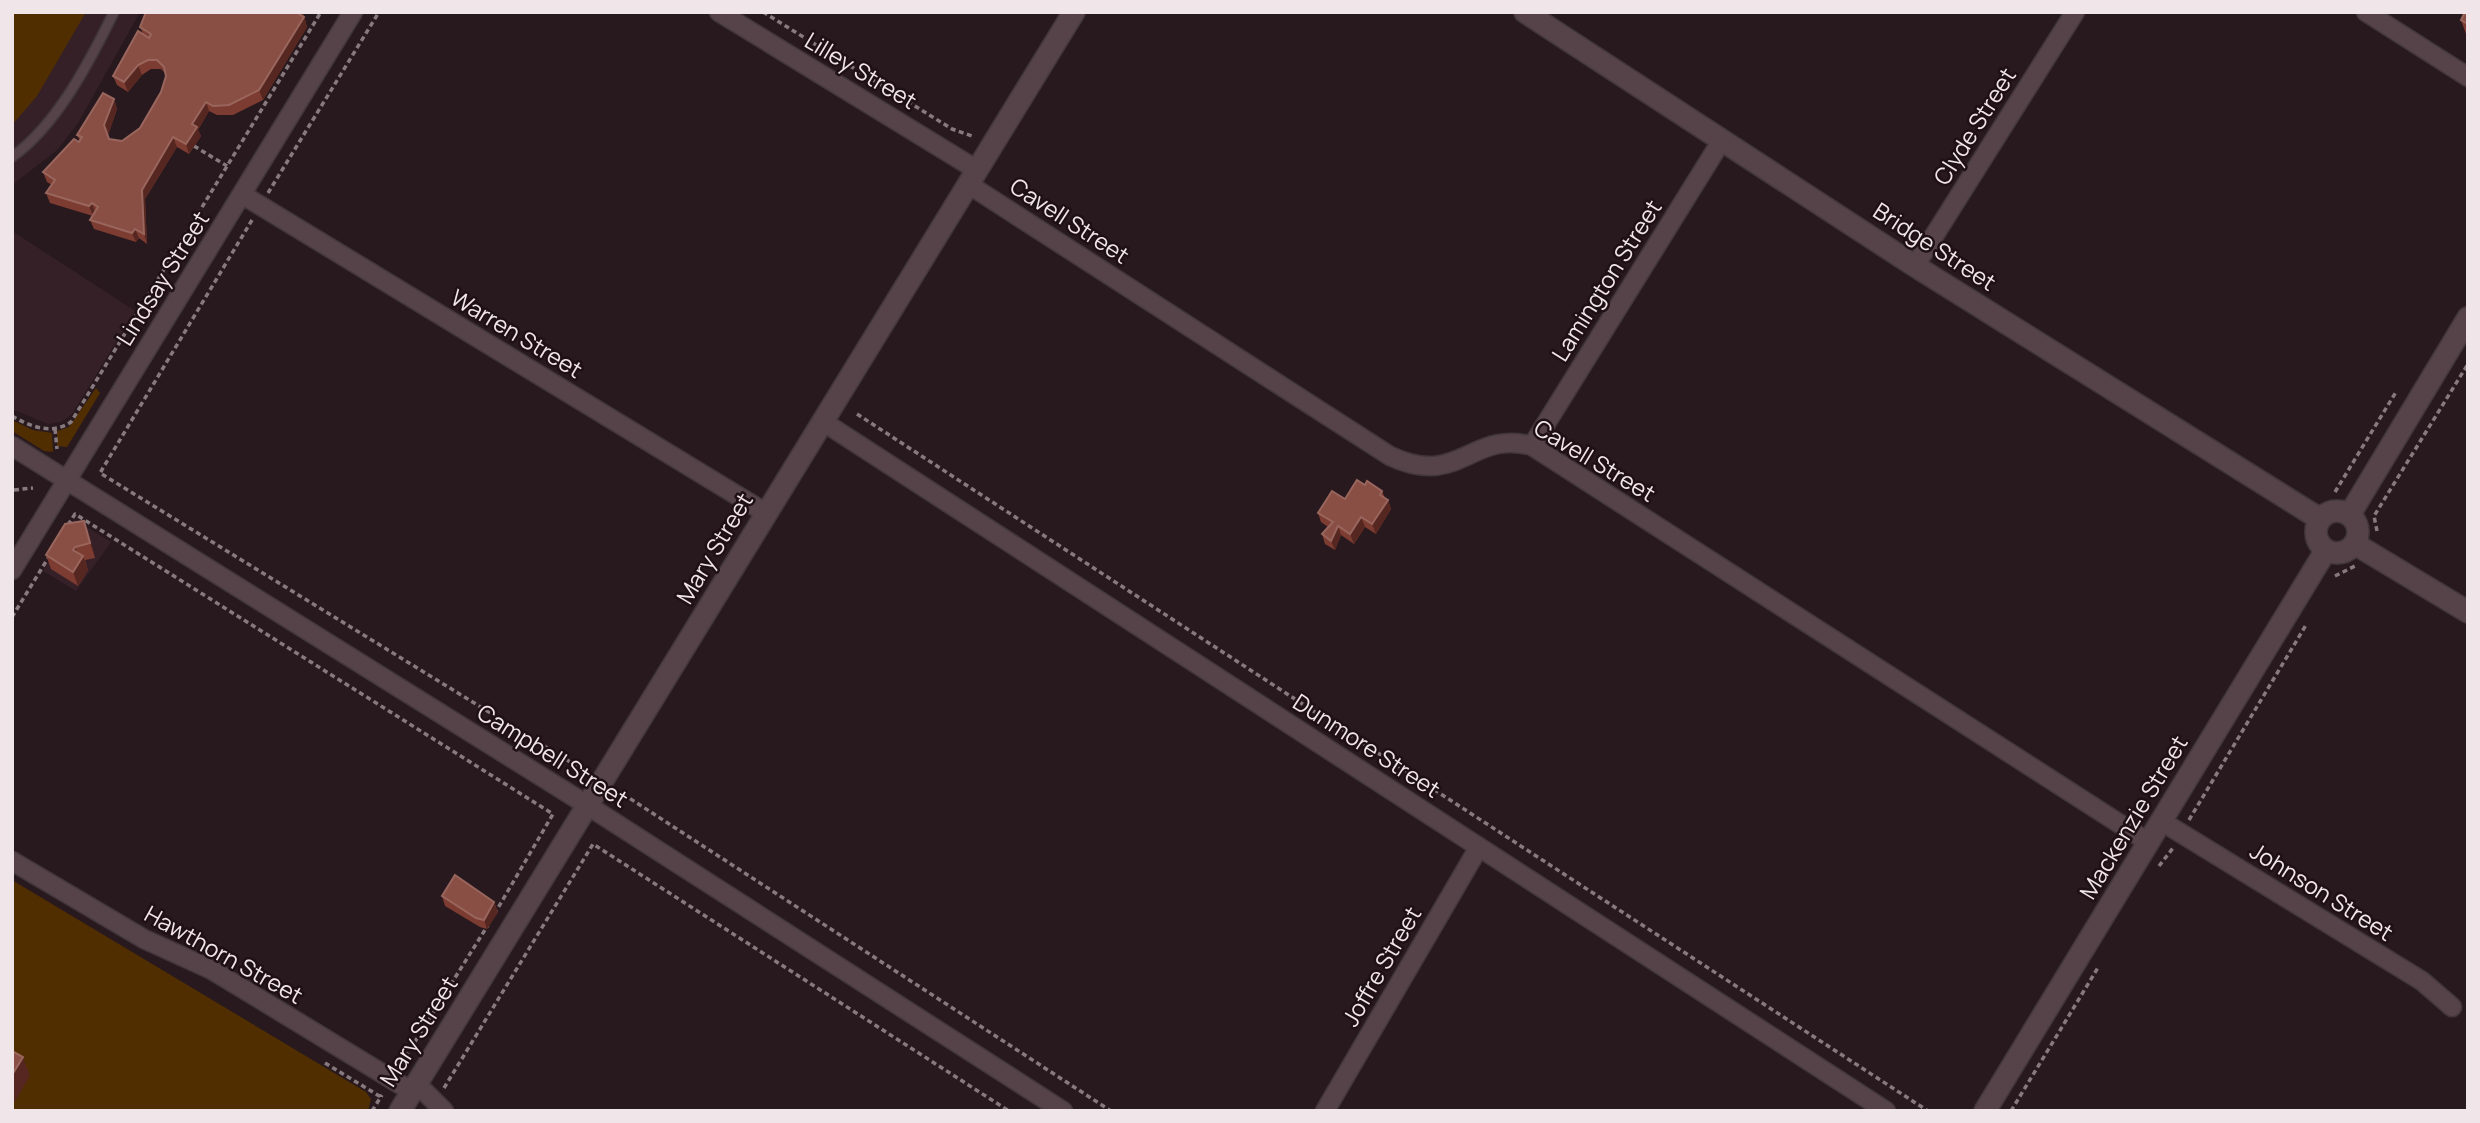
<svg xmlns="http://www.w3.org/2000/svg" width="2480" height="1123" font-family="Manrope,sans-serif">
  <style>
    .built { fill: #352028 }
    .green { fill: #512e00 }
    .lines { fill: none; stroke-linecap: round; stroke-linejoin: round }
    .lane-casing { stroke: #413639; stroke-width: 12 }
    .street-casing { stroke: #413639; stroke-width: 21 }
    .secondary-casing { stroke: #413639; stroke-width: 24 }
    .path { stroke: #877a7e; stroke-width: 3.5; stroke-dasharray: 5 3.5; stroke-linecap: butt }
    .lane { stroke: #554349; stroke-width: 9 }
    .street { stroke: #554349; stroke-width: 18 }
    .secondary { stroke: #554349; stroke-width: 21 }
    .wall { fill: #7d3c31 }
    .shaded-wall { fill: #562621 }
    .building { fill: #894e44; stroke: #99665e; stroke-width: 2 }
    .labels { text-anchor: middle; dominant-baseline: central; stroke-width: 5; stroke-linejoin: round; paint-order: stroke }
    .street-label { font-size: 23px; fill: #f0e5e8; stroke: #1e1015 }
  </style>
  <rect width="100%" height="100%" fill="#28191e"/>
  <path class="built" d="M12 12H140L78 123 57 150 12 185Z
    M12 231 135 311 72 414 61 422 48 424 12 409Z
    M75 520 111 542 76 591 43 571Z"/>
  <path class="green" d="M12 12H86L37 96 12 125Z
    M96 388 100 393 67 447 57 446V431L69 427Z
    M12 420 33 430 52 433 53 452 44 451 12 431Z
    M12 880 366 1092 371 1099 368 1111H12Z"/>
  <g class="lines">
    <g class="lane-casing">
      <path id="lane" d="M12 157C57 125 90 61 114 12"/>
    </g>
    <g class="street-casing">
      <path id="street" d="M719 12 977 170
        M2366 12 2468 77
        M968 184 1390 456C1460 489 1471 429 1532 446L2148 842
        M243 195 766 513
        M1915 266 2075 12
        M822 421 1886 1111
        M12 446 587 805 1063 1111
        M1532 446 1722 140
        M12 570 353 12
        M2161 821 2422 981 2452 1007
        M12 861 144 939 212 970 411 1091
        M416 1083 444 1111
        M1325 1111 1479 847"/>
    </g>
    <g class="secondary-casing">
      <path id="secondary" d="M1525 12 1915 266 2320 519
        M2316 532a21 21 0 1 1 42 0a21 21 0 1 1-42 0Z
        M2350 514 2468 318
        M2355 544 2468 612
        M400 1111 1074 12
        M1985 1111 2326 550"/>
    </g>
    <path class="path" d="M763 12 952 129 972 136
      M194 146 227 166
      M268 193 379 12
      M252 220 100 473 580 768
      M857 414 1928 1111
      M12 416C31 427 52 435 71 422L321 12
      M55 429 57 449
      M12 486V516
      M14 490 33 488
      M2335 492 2396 392
      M68 525 75 514 553 814 495 913
      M2377 531 2374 516 2468 364
      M2335 576 2355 566
      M12 617 50 555
      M623 794 1111 1111
      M2189 820 2306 625
      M2159 866 2173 848
      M325 1063 381 1097
      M401 1064 488 925
      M444 1088 593 844 1009 1111
      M372 1111 382 1095
      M2011 1111 2099 966"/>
    <use href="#lane" class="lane"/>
    <use href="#street" class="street"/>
    <use href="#secondary" class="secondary"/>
  </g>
  <path class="wall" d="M146 12H303L307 27 263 100 233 115H217L209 111 198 130 201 136 189 154 177 147 145 199 147 244 139 238 136 242 94 229 90 220 93 216 50 203 46 193 52 185 47 182 43 172 79 142 80 141 77 135 114 99 117 109 108 135 109 139 122 141 140 128 161 92 166 74 161 69H151L142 75 128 92 117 85 113 76 143 34 140 27Z
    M2468 12V35L2466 34 2461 20Z
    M1365 485 1382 491 1385 498 1388 500 1391 509 1376 534 1365 527 1354 544 1341 535 1335 550 1325 544 1322 534 1328 527 1321 522 1318 513 1345 499Z
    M89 535 95 558 85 560 88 570 78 586 51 569 46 555Z
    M442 896 494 902 498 912 487 929 480 927 445 906Z"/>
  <path class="shaded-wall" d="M300 12H303L307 27 263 100 259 90Z
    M138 65 142 75 128 92 124 82Z
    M114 99 117 109 108 135 104 125Z
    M206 102 209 111 198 130 201 136 189 154 186 144 192 124Z
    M173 137 177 147 145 199 147 244 144 234 142 190Z
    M92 203 95 212 93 216 89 206Z
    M135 229 139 238 136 242 132 233Z
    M1388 500 1391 509 1376 534 1372 524Z
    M1361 517 1365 527 1354 544 1350 534Z
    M84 521 89 535 95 558 90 543Z
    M1338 526 1341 535 1335 550 1331 541Z
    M75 547 80 561 83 556 88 570 78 586 73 572V550Z
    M494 902 498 912 487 929 484 920Z
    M23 1057 30 1076 12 1106V1075Z"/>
  <path class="building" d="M146 12H300L299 14 304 17 259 90 229 105 213 106 206 102 192 124 197 127 186 144 173 137 142 190 144 234 135 229 132 233 90 220 98 207 92 203 89 206 46 193 55 180 43 172 74 139 79 142 82 137 77 135 103 93 114 99 104 125 109 139 122 141 140 128 161 92 166 76 164 67 157 60H148L138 65 124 82 113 76 138 31 149 38 151 34 140 27Z
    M2465 12H2468V24L2461 20Z
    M1357 480 1365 485 1367 481 1382 491 1380 495 1388 500 1372 524 1361 517 1350 534 1338 526 1331 541 1322 534 1333 522 1318 513 1332 491 1345 499Z
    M84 521 90 543 75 547 73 550 83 556 73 572 46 555 65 524Z
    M455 875 494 902 484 920 476 918 442 896Z
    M12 1051 23 1057 12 1075Z"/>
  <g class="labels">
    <g class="street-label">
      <text transform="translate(861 70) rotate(31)">Lilley Street</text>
      <text transform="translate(1974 126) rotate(-58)">Clyde Street</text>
      <text transform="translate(1070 220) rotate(33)">Cavell Street</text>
      <text transform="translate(1935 246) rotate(33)">Bridge Street</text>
      <text transform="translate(162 278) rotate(-58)">Lindsay Street</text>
      <text transform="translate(1606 280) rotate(-58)">Lamington Street</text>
      <text transform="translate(517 333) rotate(31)">Warren Street</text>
      <text transform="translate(1595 460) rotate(31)">Cavell Street</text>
      <text transform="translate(714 548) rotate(-59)">Mary Street</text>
      <text transform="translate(1367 745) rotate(33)">Dunmore Street</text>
      <text transform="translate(553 755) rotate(32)">Campbell Street</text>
      <text transform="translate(2133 817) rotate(-59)">Mackenzie Street</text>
      <text transform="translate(2322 891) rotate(32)">Johnson Street</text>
      <text transform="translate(224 954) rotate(29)">Hawthorn Street</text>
      <text transform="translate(1381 966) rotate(-60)">Joffre Street</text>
      <text transform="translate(418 1031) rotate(-58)">Mary Street</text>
    </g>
  </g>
  <rect width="2480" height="1123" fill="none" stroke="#f0e5e8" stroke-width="28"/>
</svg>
